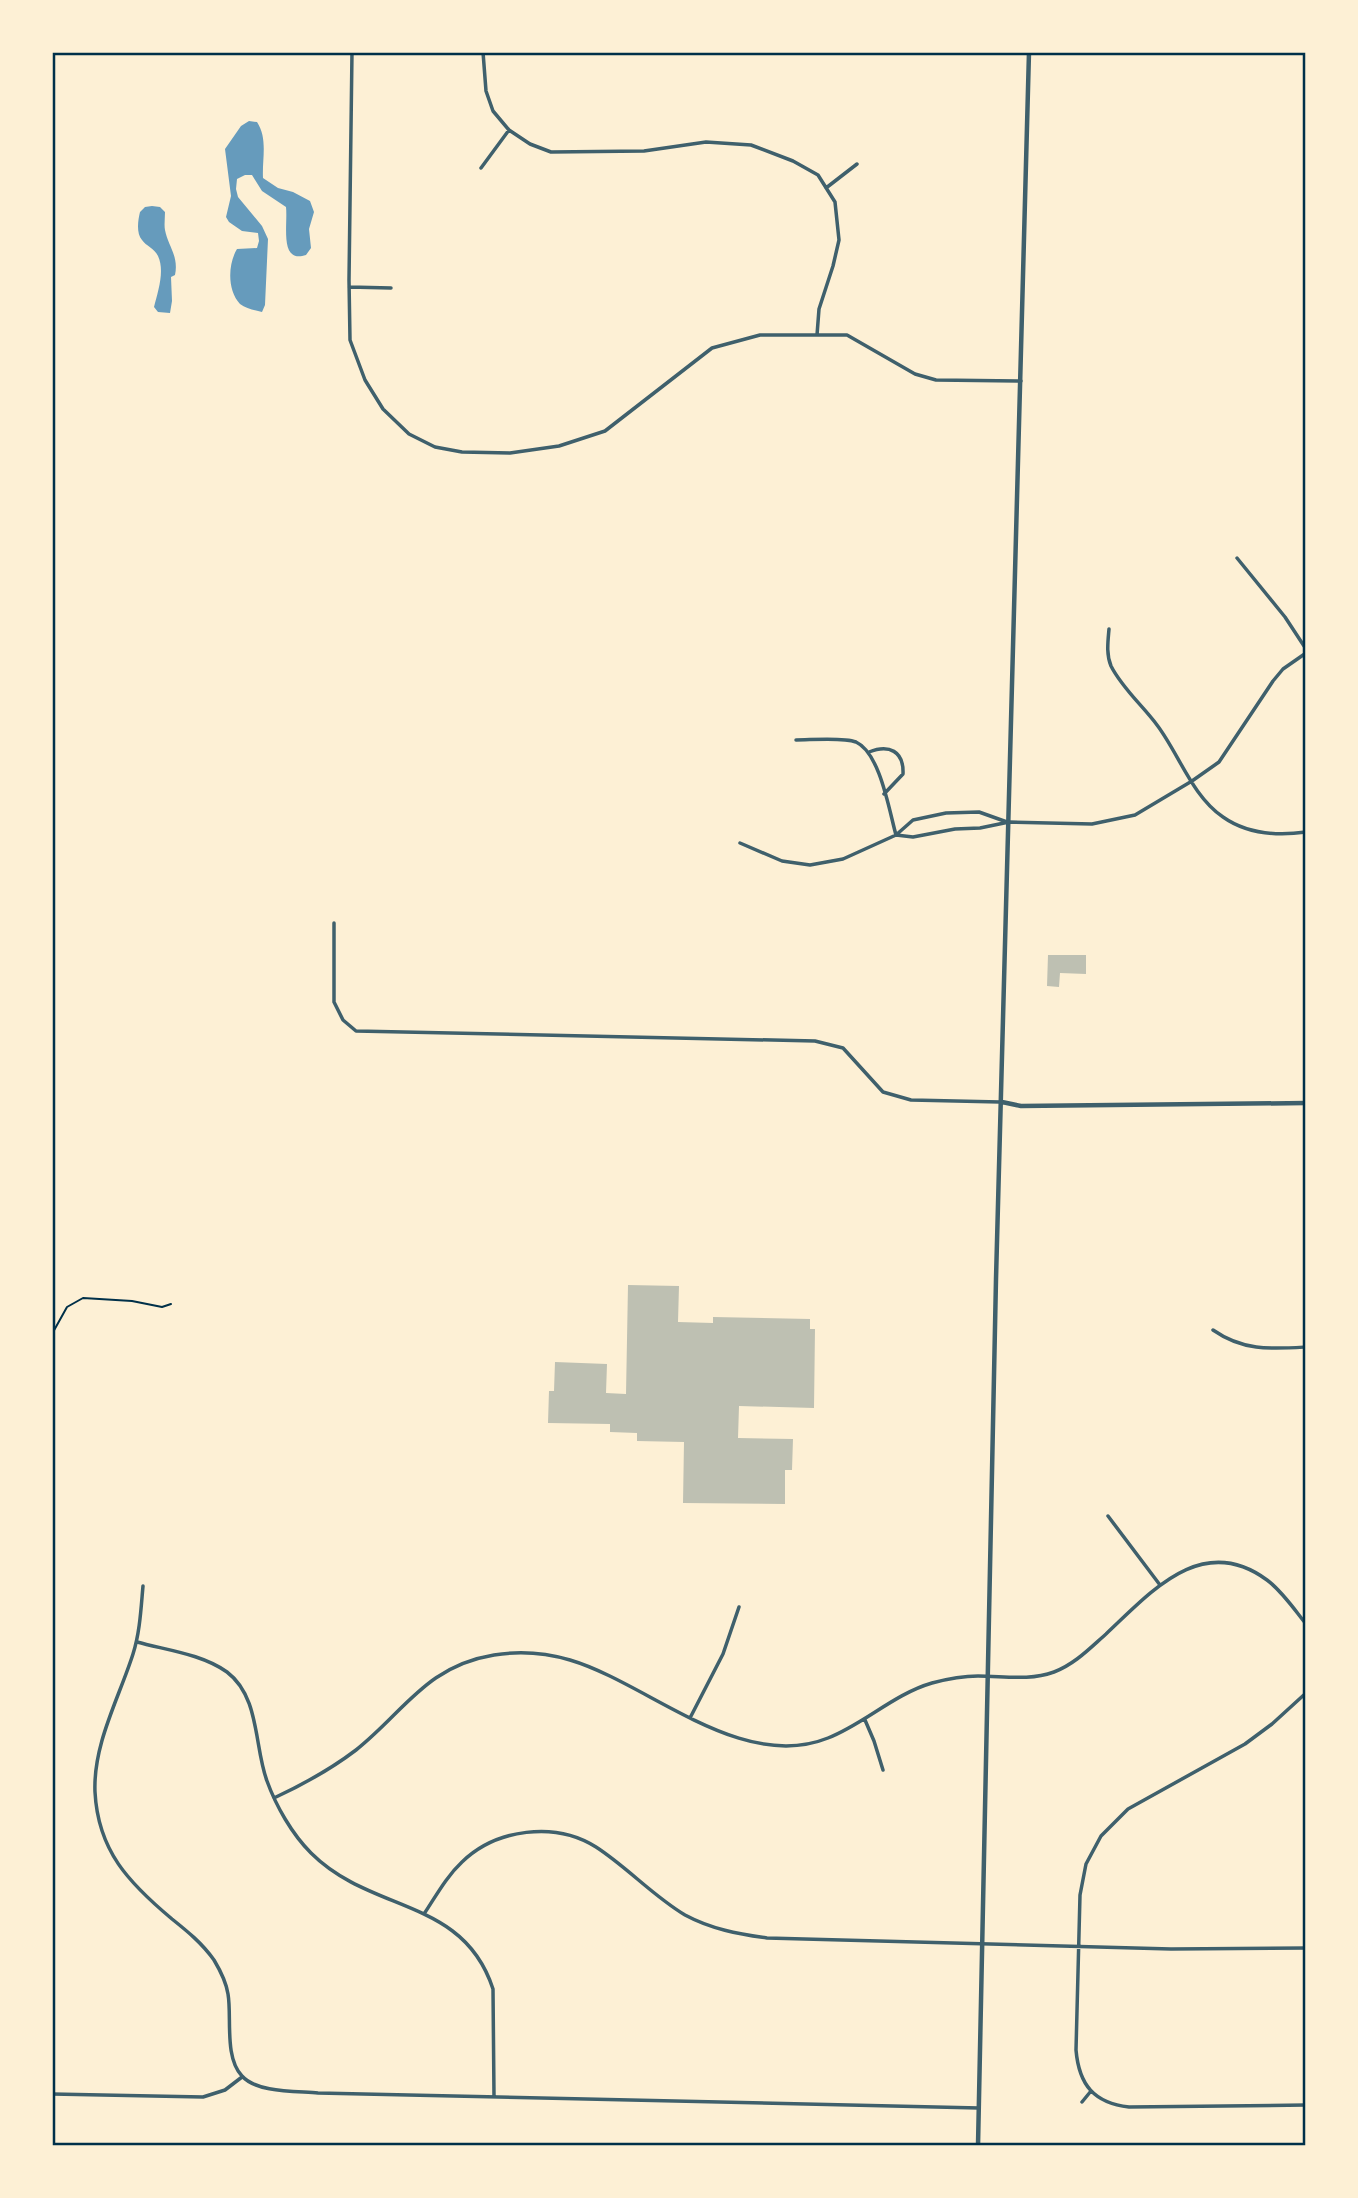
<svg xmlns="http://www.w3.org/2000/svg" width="1358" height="2198" font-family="Mulish,sans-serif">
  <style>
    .water { fill: #669bbc }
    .building { fill: #bec0b2 }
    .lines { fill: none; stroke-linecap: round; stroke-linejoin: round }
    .path { stroke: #003049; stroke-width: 2 }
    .minor { stroke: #3f606c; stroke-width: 3.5 }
    .tertiary { stroke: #3f606c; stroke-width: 4.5 }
    .neatline { fill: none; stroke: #003049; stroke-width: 2.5 }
  </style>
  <rect width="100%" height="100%" fill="#fdf0d5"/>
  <path class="water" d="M249 121 257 122C268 139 262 158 263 178L278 188 293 192 310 201 314 212 309 229 311 248 306 255C279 264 288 225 286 207L262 191 252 175H245L237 179 236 189 238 197 262 226 268 239 265 305 262 312C255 310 246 309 240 304 227 290 228 264 237 249L257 248 259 241 258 233 242 231 229 222 226 217 231 196 225 149 241 126Z
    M152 206 160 207 165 212C165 218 164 225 165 230 168 246 179 256 175 275L171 277 172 301 170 313 158 312 154 307C158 291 165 271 158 256 154 248 146 246 142 240 136 233 138 220 140 212L145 207Z"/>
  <path class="building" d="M1048 955H1086V974L1060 973 1059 987 1047 986Z
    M628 1285 679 1286 678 1322 713 1323V1317L810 1319V1329H815L814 1408 739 1406 738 1438 793 1439 792 1470H785V1504L683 1503 684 1442 637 1441V1433L610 1432V1424L548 1423 549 1391H554L555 1362 607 1364 606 1393 626 1394Z"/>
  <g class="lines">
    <path class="path" d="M52 1334 67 1307 83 1298 132 1301 162 1307 171 1304"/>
    <path class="minor" d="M352 52 349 280 350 340 365 380 383 409 409 434 435 447 462 452 510 453 559 446 605 431 712 348 760 335H847L915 374 936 380 1021 381
      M483 52 486 91 493 111 509 130 530 144 551 152 644 151 706 142 751 145 793 161 818 175 835 202 839 240 833 266 819 309 817 335
      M481 168 509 130
      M826 188 857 164
      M349 287 391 288
      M1237 558 1285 617 1306 649
      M1109 629C1108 641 1106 654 1111 666 1122 688 1143 706 1157 725 1179 754 1192 796 1223 817 1247 834 1277 836 1306 832
      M796 740C811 740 843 737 856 742 880 753 889 810 896 835
      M869 752C889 744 904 751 903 774L884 794
      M896 835 913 837 955 829 980 828 1009 822 1092 824 1135 815 1192 781 1219 762 1273 681 1283 669 1306 653
      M740 843 782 861 810 865 843 859 896 835 913 820 946 813 979 812 1007 822
      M334 923V1002L343 1020 356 1031 815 1041 843 1048 883 1092 911 1100 1000 1102
      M1213 1330C1243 1351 1270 1349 1306 1347
      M1108 1516 1160 1585
      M143 1586C141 1608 140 1632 133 1654 119 1698 93 1744 95 1792 98 1851 129 1883 172 1919 187 1931 202 1943 214 1960 220 1970 226 1981 228 1994 232 2017 224 2057 242 2076 257 2093 297 2091 318 2093L979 2108
      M137 1642C166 1650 202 1654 227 1672 260 1697 254 1746 267 1781 276 1806 292 1834 311 1853 372 1914 463 1897 493 1989L494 2096
      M1306 1693 1272 1724 1245 1744 1128 1809 1101 1836 1086 1864 1080 1895 1076 2050C1079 2085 1094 2103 1129 2107L1306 2105
      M690 1718 723 1654 739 1607
      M865 1720 874 1741 883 1770
      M274 1798C302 1785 331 1769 356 1750 404 1712 426 1666 494 1655 518 1651 546 1653 570 1660 648 1683 741 1773 828 1738 864 1724 894 1694 932 1683 947 1679 963 1676 978 1676 1004 1676 1029 1681 1054 1672 1075 1664 1090 1648 1106 1634 1151 1592 1202 1532 1267 1580 1282 1591 1294 1609 1306 1624
      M424 1914C436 1896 446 1877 462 1862 496 1829 555 1821 596 1847 627 1867 653 1896 685 1915 711 1929 738 1934 767 1938L1171 1949 1306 1948
      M52 2094 203 2097 225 2090 242 2077
      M1082 2102 1091 2091"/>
    <path class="tertiary" d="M1002 1102 1021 1106 1306 1103
      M978 2146 996 1279 1029 52"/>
  </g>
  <rect width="1358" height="2198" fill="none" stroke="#fdf0d5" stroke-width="108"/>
  <rect x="54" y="54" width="1250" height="2090" class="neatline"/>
</svg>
